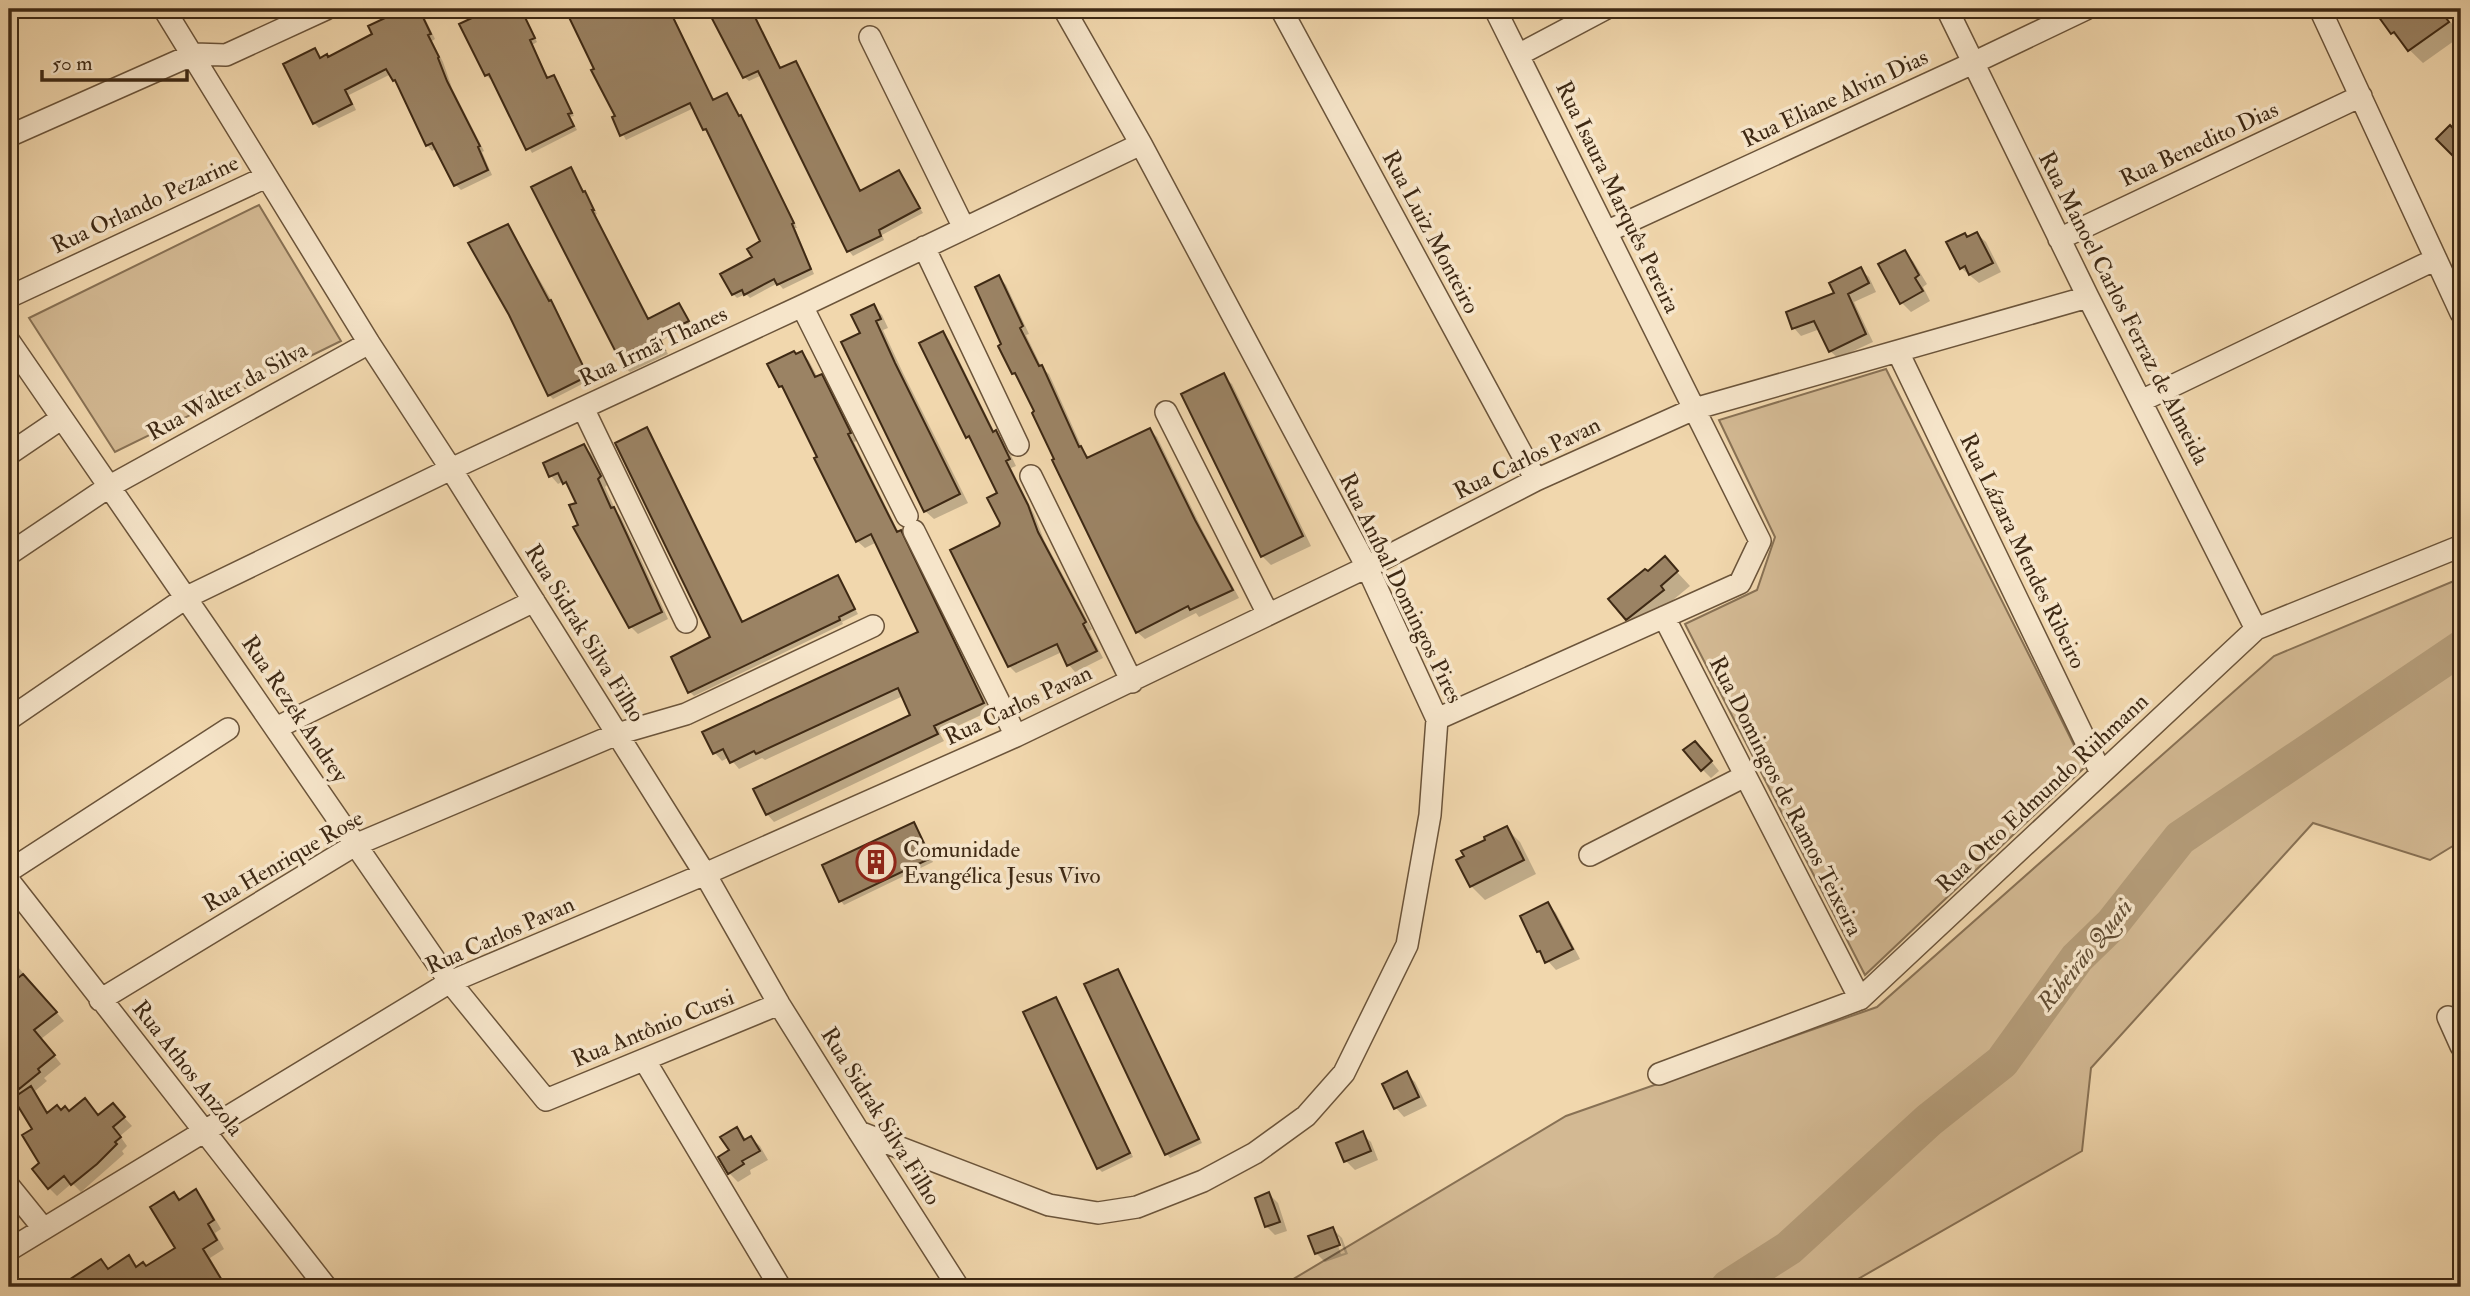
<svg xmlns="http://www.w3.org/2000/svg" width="2470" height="1296" font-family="'IM FELL Double Pica',serif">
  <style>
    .green { fill: #d3b993; stroke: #887154; stroke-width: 2 }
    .shadow { fill: #0003; fill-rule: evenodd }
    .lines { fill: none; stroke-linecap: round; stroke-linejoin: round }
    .river { stroke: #b49c79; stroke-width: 35 }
    .building { fill: #9b8364; stroke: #3e2914; stroke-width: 2 }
    .minor-casing { stroke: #6b543a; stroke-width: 24 }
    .minor { stroke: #f6e5ca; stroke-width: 21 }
    .labels { text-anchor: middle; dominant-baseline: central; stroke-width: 7; stroke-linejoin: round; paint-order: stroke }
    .street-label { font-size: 23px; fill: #3e2914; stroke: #f6e5ca }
    .poi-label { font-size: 23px; fill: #3e2914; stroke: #f6e5ca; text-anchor: start }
    .water-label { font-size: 24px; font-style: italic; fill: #614c32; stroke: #f6e5ca }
  </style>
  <rect width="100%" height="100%" fill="#f1d7ad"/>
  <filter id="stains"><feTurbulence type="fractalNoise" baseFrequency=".00286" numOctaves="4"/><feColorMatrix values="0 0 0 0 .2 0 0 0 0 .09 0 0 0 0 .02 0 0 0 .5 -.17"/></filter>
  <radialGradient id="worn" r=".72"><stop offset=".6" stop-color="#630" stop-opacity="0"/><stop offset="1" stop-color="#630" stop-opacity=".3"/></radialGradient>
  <path class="green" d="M259 205 341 341 115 452 29 318Z
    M1886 369 2085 767 1865 975 1685 624 1757 590 1775 537 1719 420Z
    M2461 578V841L2430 860 2313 823 2091 1068 2082 1151 1844 1287H1280L1566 1116 1877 1007 2274 656Z"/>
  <path class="shadow" d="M408 9 421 10 435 39 432 41 443 62 452 88 484 151 482 152 492 175 461 190 456 185 437 148 432 151 427 145 400 85 391 74 349 95 356 110 319 128 314 123 315 50 322 59 328 58 374 35 370 27Z
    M495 9H521L537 42 532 45 549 79 554 77 558 81 574 116 570 117 577 130 532 153 492 78 490 79 486 75 462 24Z
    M565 9H670L714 102 727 95 740 117 745 121 797 228H795L814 274 783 289 778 283 750 298 746 294 737 298 733 294 763 242 694 108 626 140 614 118 617 117Z
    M713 9H752L782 70 795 63 800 68 862 192 898 172 923 213 882 235 884 240 853 256 849 251 762 75 749 81 744 77Z
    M2387 9H2446L2449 14 2446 16 2461 36 2423 63 2392 33 2379 14Z
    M2461 115V162L2438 139Z
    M570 169 588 197 597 214 595 215 650 320 679 305 691 325 661 341 668 354 630 372 626 369Z
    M508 226 555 306 590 380 553 399 549 395Z
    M1977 234 1986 242 2001 272 1979 283 1961 268 1968 238Z
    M1904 252 1913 261 1927 284 1923 287 1930 301 1911 312 1902 303Z
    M1861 270 1869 277 1876 292 1854 302 1873 342 1838 358 1830 351 1820 329 1801 336 1794 328 1837 294Z
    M999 277 1006 285 1029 334 1026 335 1042 368 1049 374 1083 450 1090 459 1150 430 1157 437 1202 529 1239 598 1199 617 1196 613 1145 639 1137 632 1037 412 1021 381 1014 373 1003 345Z
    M873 306 882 315 888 328 883 330 903 373 968 503 934 519 925 511 862 333Z
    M943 333 949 340 995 433 1003 439 1016 466 1011 468 1034 514 1044 540 1092 629 1089 631 1103 658 1075 672 1069 665 1062 652 1016 673 1009 666 1001 526 989 498 999 494 974 444 967 437Z
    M802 353 809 361 818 378 821 376 829 384 857 441 854 442 899 533 908 540 990 711 940 734 944 741 774 822 767 814 913 716 903 696 765 760 762 758 739 769 729 757 722 761 715 753 705 733 920 633 877 542 865 548 857 541 820 458 787 393 780 386 797 356Z
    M1223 376 1232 384 1311 546 1271 565 1262 556Z
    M647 429 651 433 744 623 838 578 858 614 842 622 843 624 694 696 690 692 712 638Z
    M583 446 591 453 608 484 605 487 616 511 621 517 634 544 668 619 638 634 631 627 581 526 578 504 571 489 564 481 558 484 551 476 545 464Z
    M1665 559 1690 586 1673 600 1676 604 1640 632 1627 619 1648 573Z
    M1704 752 1719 771 1711 778 1702 769Z
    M913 824 933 862 844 905 841 901Z
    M1506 828 1520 842 1536 874 1485 900 1471 886 1487 841Z
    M1548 904 1556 913 1580 959 1556 970 1539 951Z
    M9 950 15 958 12 960 64 1021 41 1039 61 1064 44 1078 47 1081 35 1091 49 1114 61 1112 99 1117 121 1114 132 1126 120 1136 127 1146 122 1151 124 1154 81 1192 72 1183 57 1196 49 1188 34 1129 9 1089Z
    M1118 971 1121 975 1202 1143 1170 1158 1167 1154Z
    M1056 999 1060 1003 1133 1157 1102 1172 1098 1168Z
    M1406 1073 1415 1082 1427 1106 1404 1117 1396 1108Z
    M737 1129 747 1140 751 1138 760 1146 768 1160 750 1170 751 1174 738 1182 729 1173Z
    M1362 1134 1371 1142 1378 1160 1355 1170 1346 1161Z
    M196 1191 204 1200 221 1229 215 1233 224 1249 210 1258 227 1287H75L71 1281 101 1261 110 1269 129 1258 138 1267 147 1268 178 1249 174 1194 181 1201Z
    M1269 1194 1278 1203 1287 1231 1275 1235 1266 1226Z
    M1333 1229 1342 1238 1348 1254 1325 1262 1316 1253ZM1335 1237H1339L1345 1253 1341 1254Z
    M2461 1275V1287H2435Z"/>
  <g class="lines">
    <path class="river" d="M1728 1287 1789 1248 1929 1120 2002 1062 2077 958 2112 924 2180 838 2461 648"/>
  </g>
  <path class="building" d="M404 9H419L431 34 428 35 439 57 438 58 447 81 480 146 478 147 488 170 454 186 432 143 426 146 395 80 393 81 386 69 345 90 352 104 313 124 283 64 315 48 320 58 327 54 328 57 372 34 368 26Z
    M491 9H521L535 38 530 40 547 78 554 75 572 113 568 114 574 126 526 150 489 74 485 76 459 24Z
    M565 9H669L713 100 727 93 739 116 741 115 794 223 792 224 811 269 777 285 774 279 744 295 742 290 732 295 720 274 752 257 747 249 760 241 706 129 703 130 690 103 620 136 612 117 615 116 591 70 594 69Z
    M707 9H751L780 68 796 61 860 191 899 170 920 208 879 230 881 236 847 252 758 71 743 78Z
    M2373 9H2439L2449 22 2408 51 2394 32 2391 34Z
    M2450 125 2461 137V147L2453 156 2436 139Z
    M571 167 583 192 585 191 594 210H592L648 319 679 303 689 321 658 336 665 350 625 370 531 187Z
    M508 224 549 301 551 300 588 376 548 396 509 315 468 243Z
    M1977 232 1993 263 1969 275 1965 266 1960 269 1946 242 1965 233 1967 237Z
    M1905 250 1919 275 1915 278 1923 291 1900 304 1878 264Z
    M1861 267 1869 283 1848 294 1866 334 1829 352 1814 321 1792 329 1786 312 1834 293 1829 283Z
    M999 275 1023 326 1020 328 1039 366 1042 365 1079 447 1081 446 1087 458 1150 428 1195 520 1233 590 1190 610 1188 606 1136 633 1052 460 1054 459 1032 413 1034 411 1015 373 1012 374 998 346 1001 344 975 287Z
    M874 304 881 319 876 321 895 363 960 494 924 512 841 342 860 333 851 315Z
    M943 331 993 432 996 430 1010 459 1006 461 1028 505 1038 532 1086 622 1083 624 1097 651 1067 666 1057 644 1008 667 950 550 999 526 1000 523 987 498 997 493 969 436 966 438 919 343Z
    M794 351 796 354 802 351 815 377 822 374 851 433 848 434 897 532 901 530 984 703 934 726 938 734 766 815 753 789 910 715 898 688 756 754 754 751 730 763 723 749 713 754 702 732 918 632 871 534 856 542 814 458 817 457 782 386 779 387 767 364Z
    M1224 373 1303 536 1261 557 1181 394Z
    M647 427 742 622 838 575 855 609 839 617 840 620 688 693 671 657 710 637 615 443Z
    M584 444 601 476 598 479 611 508 614 507 627 535 662 612 629 628 573 527 578 525 569 505 576 503 566 482 563 484 558 473 549 477 543 463Z
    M1665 556 1678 571 1661 586 1664 590 1626 620 1608 599 1645 569 1648 571Z
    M1695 741 1712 761 1701 771 1683 750Z
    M914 822 931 858 839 902 822 865Z
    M1507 826 1524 860 1470 887 1456 860 1464 856 1461 851 1485 840 1484 837Z
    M1548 902 1573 949 1545 963 1540 951 1537 952 1520 916Z
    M1118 969 1199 1139 1165 1155 1084 984Z
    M23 974 57 1012 34 1030 55 1055 38 1069 40 1072 19 1089 9 1077V985Z
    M1056 997 1130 1153 1097 1169 1023 1012Z
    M1407 1071 1419 1097 1394 1109 1382 1084Z
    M31 1086 47 1113 57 1105 61 1110 65 1106 69 1111 85 1098 98 1115 113 1103 125 1117 113 1127 121 1137 115 1142 117 1144 97 1164 71 1185 64 1176 48 1189 32 1169 39 1163 22 1135 32 1129 13 1098Z
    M737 1127 744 1140 751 1136 760 1151 742 1161 744 1164 728 1174 718 1157 729 1150 720 1137Z
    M1363 1131 1371 1151 1344 1162 1336 1143Z
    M196 1189 214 1220 208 1224 217 1240 203 1249 226 1287H154L150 1282 141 1287H58L101 1259 108 1269 129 1255 136 1267 143 1262 146 1266 175 1248 150 1207 174 1192 179 1200Z
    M1269 1192 1280 1222 1265 1227 1255 1198Z
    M1333 1227 1340 1245 1315 1254 1308 1236Z"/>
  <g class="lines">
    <g class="minor-casing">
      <path id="minor" d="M164 9 369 343 451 469 705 874 779 1004 859 1132 958 1287
        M1281 9 1536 480
        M1947 9 2088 297 2256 629
        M2320 9 2461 313
        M870 37 964 228
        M1518 55 1605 9
        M9 136 194 54 226 55 326 9
        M1606 232 1973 63 2086 9
        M2059 239 2361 96
        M924 247 1018 445
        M9 297 266 177
        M802 306 907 516
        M9 341 450 982 546 1100 779 1004
        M1898 352 2101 773
        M2141 401 2436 259
        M583 408 686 622
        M1166 412 1268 614
        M9 454 62 418
        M1031 476 1132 682
        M914 531 1016 736
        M9 554 110 486 369 343
        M1664 617 1860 999
        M9 719 187 597 451 469 802 306 1141 144
        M1437 719 1740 583 1760 541 1495 9
        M276 728 534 601
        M1590 855 1745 776
        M9 871 228 729
        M9 881 326 1287
        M100 1000 355 845 617 734 686 714 873 626
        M2448 1017 2461 1046
        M645 1061 780 1287
        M1659 1074 1860 999 2256 629 2461 546
        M859 1132 1049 1205 1098 1213 1137 1207 1203 1181 1255 1153 1306 1116 1344 1073 1407 945 1430 815 1437 719 1367 567 1141 144 1064 9
        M9 1186 43 1228
        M9 1250 450 982 705 874 1016 736 1367 567 1536 480 1694 409 2088 297"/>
    </g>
    <use href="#minor" class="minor"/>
  </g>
  <defs>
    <g id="building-ring" transform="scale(2.0125)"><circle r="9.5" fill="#f6e5ca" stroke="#8f2418" stroke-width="1.5"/><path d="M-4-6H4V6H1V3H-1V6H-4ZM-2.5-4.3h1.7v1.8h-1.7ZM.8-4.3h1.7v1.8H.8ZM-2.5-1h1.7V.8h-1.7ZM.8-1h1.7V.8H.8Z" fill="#8f2418"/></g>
  </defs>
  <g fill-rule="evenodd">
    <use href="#building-ring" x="876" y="862"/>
  </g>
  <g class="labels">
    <g class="street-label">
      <text transform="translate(1835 98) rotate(-25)">Rua Eliane Alvin Dias</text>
      <text transform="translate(2199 144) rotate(-25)">Rua Benedito Dias</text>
      <text transform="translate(1618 197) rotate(64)">Rua Isaura Marquês Pereira</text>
      <text transform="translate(145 204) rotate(-25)">Rua Orlando Pezarine</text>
      <text transform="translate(1431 232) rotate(62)">Rua Luiz Monteiro</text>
      <text transform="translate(2124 308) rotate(63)">Rua Manoel Carlos Ferraz de Almeida</text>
      <text transform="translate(653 346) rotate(-25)">Rua Irmã Thanes</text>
      <text transform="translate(227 391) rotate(-29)">Rua Walter da Silva</text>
      <text transform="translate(1527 458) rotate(-26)">Rua Carlos Pavan</text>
      <text transform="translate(2023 551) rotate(64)">Rua Lázara Mendes Ribeiro</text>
      <text transform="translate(1401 588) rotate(64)">Rua Aníbal Domingos Pires</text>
      <text transform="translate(585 633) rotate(58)">Rua Sidrak Silva Filho</text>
      <text transform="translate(1018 705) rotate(-25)">Rua Carlos Pavan</text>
      <text transform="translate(295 709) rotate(56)">Rua Rezek Andrey</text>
      <text transform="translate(2042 793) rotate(-43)">Rua Otto Edmundo Riihmann</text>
      <text transform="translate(1786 796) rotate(63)">Rua Domingos de Ramos Teixeira</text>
      <text transform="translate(283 861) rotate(-30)">Rua Henrique Rose</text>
      <text transform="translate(500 935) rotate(-24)">Rua Carlos Pavan</text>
      <text transform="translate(653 1028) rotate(-22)">Rua Antônio Cursi</text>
      <text transform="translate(188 1068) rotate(52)">Rua Athos Anzola</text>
      <text transform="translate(881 1116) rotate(58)">Rua Sidrak Silva Filho</text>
    </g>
    <g class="poi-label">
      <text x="903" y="849">Comunidade<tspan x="903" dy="26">Evangélica Jesus Vivo</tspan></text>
    </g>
    <g class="water-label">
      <text transform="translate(2085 955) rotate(-51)">Ribeirão Quati</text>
    </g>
  </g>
  <rect width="2470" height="1296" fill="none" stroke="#f1d7ad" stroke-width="35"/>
  <rect x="10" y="10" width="2449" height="1275" fill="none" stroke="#3e2914" stroke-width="3.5"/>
  <rect x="18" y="18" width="2435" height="1261" fill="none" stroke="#3e2914" stroke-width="2"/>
  <path d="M42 70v10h145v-10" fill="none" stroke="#3e2914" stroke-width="3.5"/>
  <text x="52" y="70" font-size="21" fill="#3e2914" stroke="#f6e5ca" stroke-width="5" paint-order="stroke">50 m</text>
  <rect width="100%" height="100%" filter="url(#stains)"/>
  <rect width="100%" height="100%" fill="url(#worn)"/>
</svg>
